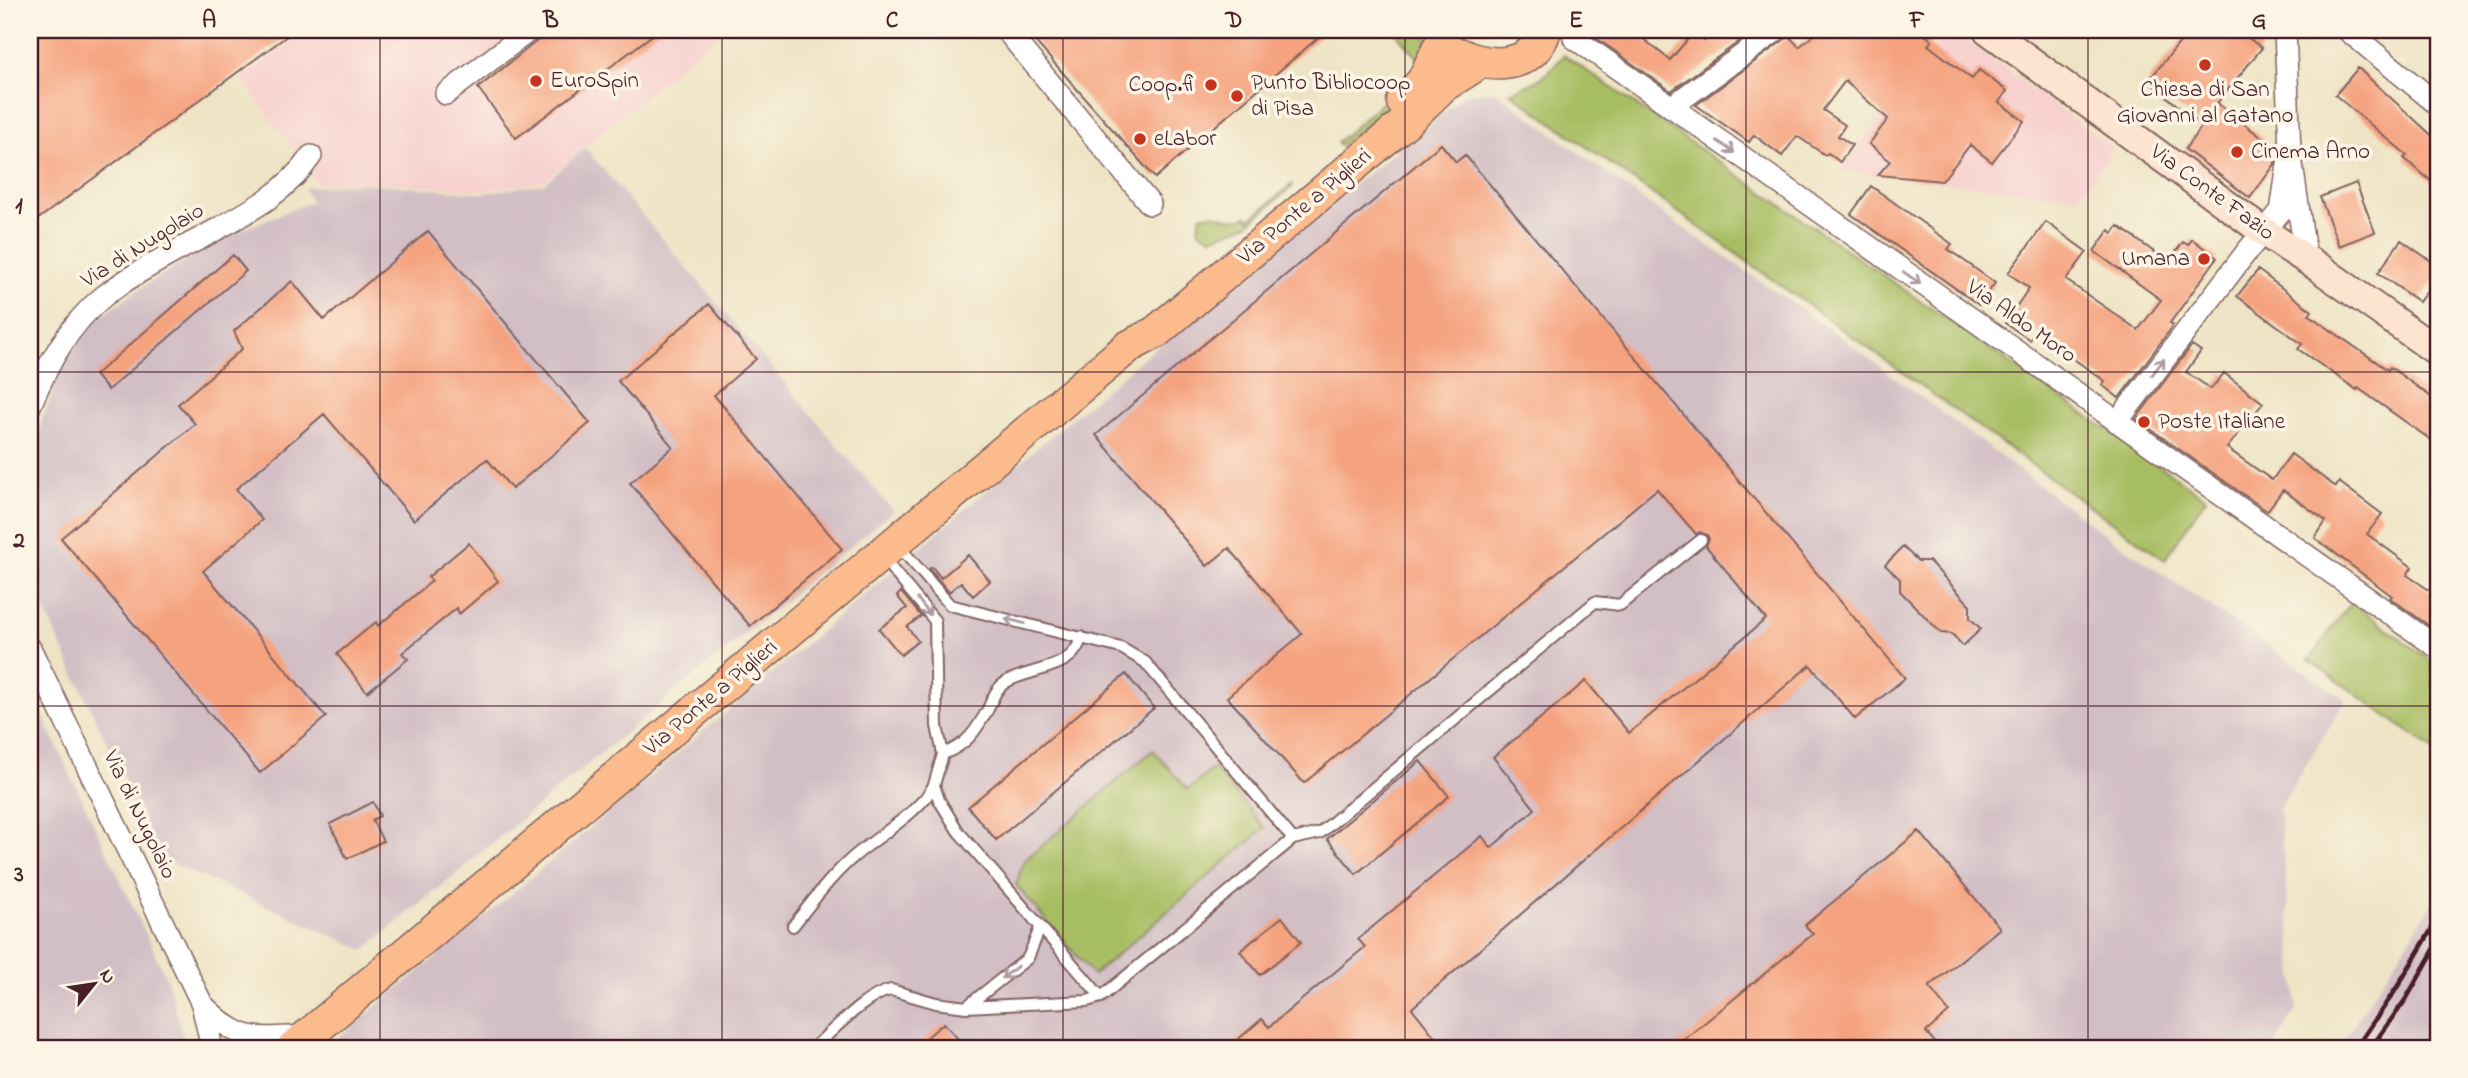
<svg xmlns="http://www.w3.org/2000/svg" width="2468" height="1078" font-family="'Indie Flower',sans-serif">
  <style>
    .built { fill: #f7d0cf }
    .industrial { fill: #d2bec5 }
    .green { fill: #a7bd62; stroke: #786e46; stroke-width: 2 }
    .building { fill: #f5a37f }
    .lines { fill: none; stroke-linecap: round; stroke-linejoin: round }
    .lane-casing { stroke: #836461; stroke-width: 14 }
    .street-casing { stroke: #836461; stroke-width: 24 }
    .secondary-casing { stroke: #836461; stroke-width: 32 }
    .primary-casing { stroke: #836461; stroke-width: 35 }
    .lane { stroke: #fff; stroke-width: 10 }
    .street { stroke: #fff; stroke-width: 21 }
    .secondary { stroke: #fde4d1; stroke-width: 28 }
    .primary { stroke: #fbbb8d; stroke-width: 32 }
    .rail { stroke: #4a1f2b; stroke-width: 5 }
    .oneway { stroke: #ae9aa0 }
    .grid { fill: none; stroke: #4a1f2b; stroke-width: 2; stroke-opacity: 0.55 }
    .poi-dot { fill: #c8321e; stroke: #fcf5e5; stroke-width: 2.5 }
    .labels { text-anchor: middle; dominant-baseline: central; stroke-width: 7; stroke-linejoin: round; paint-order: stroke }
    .poi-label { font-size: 23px; fill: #4a1f2b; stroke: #fcf5e5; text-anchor: start }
    .street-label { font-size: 23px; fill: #4a1f2b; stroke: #fcf5e5 }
    .neatline { fill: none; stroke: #4a1f2b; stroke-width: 2.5 }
    .grid-label { font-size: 23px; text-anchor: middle; font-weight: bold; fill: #4a1f2b }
  </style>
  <rect width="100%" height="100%" fill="#fcf5e5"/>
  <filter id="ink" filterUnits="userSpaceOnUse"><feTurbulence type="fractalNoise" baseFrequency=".0143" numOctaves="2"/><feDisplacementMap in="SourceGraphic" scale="14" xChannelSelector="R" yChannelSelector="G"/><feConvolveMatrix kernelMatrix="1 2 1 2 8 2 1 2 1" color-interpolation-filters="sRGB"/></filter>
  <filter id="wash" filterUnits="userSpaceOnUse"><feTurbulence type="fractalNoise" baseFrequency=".00686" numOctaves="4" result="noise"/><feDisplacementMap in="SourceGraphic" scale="28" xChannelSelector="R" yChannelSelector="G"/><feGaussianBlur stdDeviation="1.57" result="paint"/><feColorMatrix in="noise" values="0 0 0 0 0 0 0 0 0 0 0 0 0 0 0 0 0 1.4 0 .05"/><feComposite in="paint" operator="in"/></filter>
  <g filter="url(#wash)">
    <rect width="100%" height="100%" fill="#eee4c5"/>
    <path class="built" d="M305 30H723L543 182 482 190 363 181 318 184 241 78Z
      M1948 30H1952L2114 149 2078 197 1841 171Z"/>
    <path class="industrial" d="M1494 91 1653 207 1839 336 2092 525 2346 700 2279 808 2297 1009 2273 1048H326L506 899 1150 352 1466 94Z
      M585 148 893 511 364 950 161 858 35 590 30 566V466L40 426 64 360 99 317 145 285 224 237 311 202 304 188 363 183 483 193 544 184Z
      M30 689 167 979 186 1048H30Z
      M2438 893V1048H2338L2405 947Z"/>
    <path class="green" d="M1393 30 1424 31C1444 75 1368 122 1339 146L1337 142 1400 87 1420 60Z
      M1564 55 2206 498 2165 560 1510 92C1536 83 1547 76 1564 55Z
      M1292 184 1293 186 1247 225 1211 238 1200 232 1198 227 1201 216C1218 209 1229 225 1248 216L1250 219Z
      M2351 602 2438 666V753L2309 660Z
      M1153 750 1188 790 1214 768 1265 828 1093 975 1016 885 1024 861Z"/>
    <g id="blocks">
      <path class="building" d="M30 30H295L30 225Z
        M551 30H659L516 138 478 88Z
        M1042 30H1327L1155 178 1034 40Z
        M1585 30H1647L1641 37 1670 60 1694 32 1704 41 1718 30H1755L1671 91Z
        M1820 30H1920L1932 41 1928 45 1972 79 1979 70 2007 91 1999 102 2024 121 1992 162 1970 145 1942 181 1878 175 1890 161 1869 144 1888 119 1845 81 1823 110 1845 125 1838 136 1852 145 1840 162 1828 153 1825 155 1797 136 1782 156 1754 135 1749 142 1696 105 1789 36 1799 47Z
        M2190 30H2253L2247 37 2262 48 2217 103 2274 147 2275 164 2250 198 2185 149 2202 126 2148 81Z
        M2358 68 2438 141V187L2404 158 2407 155 2335 95Z
        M1441 144 1456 162 1465 155 1905 678 1855 719 1810 665 1412 1008 1438 1041 1430 1048H1228L1262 1019 1269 1027 1365 947 1358 939 1482 836 1491 848 1535 809 1493 757 1586 681 1629 733 1766 619 1706 546 1709 539 1707 535 1700 532 1696 534 1657 489 1304 783 1227 697 1302 634 1229 548 1207 566 1096 435Z
        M2356 183 2375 232 2339 246 2320 197Z
        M1871 186 1952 244 1948 249 1995 283 1979 305 1851 214Z
        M2046 222 2087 252 2066 280 2138 330 2161 300 2094 251 2109 230 2113 233 2118 226 2168 262 2183 242 2188 245 2192 239 2217 258 2170 323 2173 325 2170 330 2119 398 2102 385 2105 381 2035 332 2030 340 2005 323 2029 288 2008 273Z
        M428 231 590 423 512 489 487 459 414 520 324 414 236 489 262 520 203 571 326 717 260 773 61 538 195 424 178 404 242 349 234 331 292 281 324 320Z
        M2401 240 2438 266V275L2419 302 2378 273Z
        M233 255 246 271 108 390 95 375Z
        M2258 270 2312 311 2309 315 2388 370 2390 367 2438 402V445L2358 388 2357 390 2298 349 2302 344 2237 296Z
        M709 304 756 359 714 395 842 549 750 626 630 483 673 447 618 381Z
        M2192 345 2201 351 2186 372 2211 389 2224 373 2263 403 2227 448 2272 480 2291 454 2336 487 2339 482 2382 514 2367 534 2412 567 2407 575 2438 596V632L2390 598 2392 596 2315 538 2326 521 2283 490 2267 511 2136 419Z
        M469 543 498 581 459 614 457 608 402 653 408 659 367 692 337 654 376 622 378 626 432 581 428 577Z
        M1903 547 1918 561H1929L1970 605V618L1981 629 1963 646 1952 634 1941 633 1900 591V579L1885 565Z
        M968 555 990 581 973 596 961 582 949 592 929 569 932 567 941 578Z
        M901 592 921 616 907 627 918 641 901 655 879 629 907 608 897 596Z
        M1126 674 1154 708 996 840 968 807Z
        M1420 761 1449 796 1356 874 1327 839Z
        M373 802 380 816 372 820 383 841 347 859 330 824Z
        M1919 831 2000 928 1929 987 1949 1012 1926 1032 1940 1048H1674L1813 934 1805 925Z
        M1282 917 1301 942 1260 975 1240 951Z
        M944 1023 966 1048H914Z"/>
    </g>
  </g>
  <g filter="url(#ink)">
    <use href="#blocks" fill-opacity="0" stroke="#836461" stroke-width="2"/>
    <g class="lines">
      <g class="lane-casing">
        <path id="lane" d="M882 557 935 621 937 726 943 754 934 785 939 800 958 831 1101 997
          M943 754C967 745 976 731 988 709 993 699 995 689 1006 682 1030 668 1075 670 1081 637
          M1293 839 1320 833 1595 602 1620 605 1701 540
          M793 926C811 903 828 880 850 860 874 838 920 813 934 785
          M966 1007 1028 958 1040 928
          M813 1048C833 1031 865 995 891 990L936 1003 966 1007 1087 1001 1101 997 1293 839 1145 662 1121 648 950 605 897 544"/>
      </g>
      <g class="street-casing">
        <path id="street" d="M1006 30 1150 204
          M2285 30 2290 151 2306 259
          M2347 30 2438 105
          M1574 38 2438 648
          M446 94 530 30
          M1671 107 1777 30
          M30 406C47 365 69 324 104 296 132 274 170 254 201 238 242 215 284 196 311 156
          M2117 422 2248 250 2281 211 2290 151
          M30 648 202 1004 212 1048
          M202 1004C242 1045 255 1038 309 1036"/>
      </g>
      <g class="secondary-casing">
        <path id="secondary" d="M1988 30 2264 232 2318 267 2438 352"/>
      </g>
      <g class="primary-casing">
        <path id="primary" d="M1459 54C1490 69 1534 69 1545 30
          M1403 102 1423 81 1444 37
          M293 1048 1128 347 1156 332 1408 120 1443 86 1479 63"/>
      </g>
      <use href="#lane" class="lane"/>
      <use href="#street" class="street"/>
      <use href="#secondary" class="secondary"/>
      <use href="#primary" class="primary"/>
      <path class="rail" d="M2356 1048 2396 989 2438 919
        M2371 1048 2406 999 2438 943"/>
    </g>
    <defs><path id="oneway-shaft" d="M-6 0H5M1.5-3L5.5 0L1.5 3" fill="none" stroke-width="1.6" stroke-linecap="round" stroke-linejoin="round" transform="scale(1.75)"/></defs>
    <g class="oneway">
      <use href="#oneway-shaft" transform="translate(1726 147) rotate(35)"/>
      <use href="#oneway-shaft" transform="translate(1912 278) rotate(35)"/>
      <use href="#oneway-shaft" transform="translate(2158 367) rotate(-53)"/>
      <use href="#oneway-shaft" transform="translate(924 607) rotate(52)"/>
      <use href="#oneway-shaft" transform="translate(1015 621) rotate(-166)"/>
      <use href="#oneway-shaft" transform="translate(1010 972) rotate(142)"/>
    </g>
  </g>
  <path class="grid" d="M380 30V1048M722 30V1048M1063 30V1048M1405 30V1048M1746 30V1048M2088 30V1048M30 372H2438M30 706H2438"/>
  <g class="poi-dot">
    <circle cx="2205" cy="65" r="7"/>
    <circle cx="536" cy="81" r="7"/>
    <circle cx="1211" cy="85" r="7"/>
    <circle cx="1237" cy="96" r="7"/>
    <circle cx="1140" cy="139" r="7"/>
    <circle cx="2237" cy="152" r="7"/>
    <circle cx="2204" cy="259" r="7"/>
    <circle cx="2144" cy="422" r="7"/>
  </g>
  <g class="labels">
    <g class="poi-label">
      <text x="550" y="81">EuroSpin</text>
      <text x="1251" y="83">Punto Bibliocoop<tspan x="1251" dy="26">di Pisa</tspan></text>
      <text x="1197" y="85" text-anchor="end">Coop.fi</text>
      <text x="2205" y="90" text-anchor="middle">Chiesa di San<tspan x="2205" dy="26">Giovanni al Gatano</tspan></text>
      <text x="1154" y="139">eLabor</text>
      <text x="2251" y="152">Cinema Arno</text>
      <text x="2190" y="259" text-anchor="end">Umana</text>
      <text x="2158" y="422">Poste Italiane</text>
    </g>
    <g class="street-label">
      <text transform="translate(2212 193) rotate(36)">Via Conte Fazio</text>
      <text transform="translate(1305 207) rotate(-40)">Via Ponte a Piglieri</text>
      <text transform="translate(143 246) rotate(-32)">Via di Nugolaio</text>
      <text transform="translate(2021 322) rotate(35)">Via Aldo Moro</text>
      <text transform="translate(711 698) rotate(-40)">Via Ponte a Piglieri</text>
      <text transform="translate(139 815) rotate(64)">Via di Nugolaio</text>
    </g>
  </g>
  <rect width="2468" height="1078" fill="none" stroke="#fcf5e5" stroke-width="77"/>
  <g transform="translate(94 984) rotate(60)" stroke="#fcf5e5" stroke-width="5" paint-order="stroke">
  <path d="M0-5L12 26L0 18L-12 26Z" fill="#4a1f2b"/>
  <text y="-10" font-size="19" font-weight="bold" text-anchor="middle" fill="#4a1f2b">N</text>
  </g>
  <rect x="38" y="38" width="2392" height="1002" class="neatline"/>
  <g class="grid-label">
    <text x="209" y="27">A</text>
    <text x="551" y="27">B</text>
    <text x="892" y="27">C</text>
    <text x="1234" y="27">D</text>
    <text x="1576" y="27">E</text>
    <text x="1917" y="27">F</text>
    <text x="2259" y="27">G</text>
    <text x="19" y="213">1</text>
    <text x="19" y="547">2</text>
    <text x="19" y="881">3</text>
  </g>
</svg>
